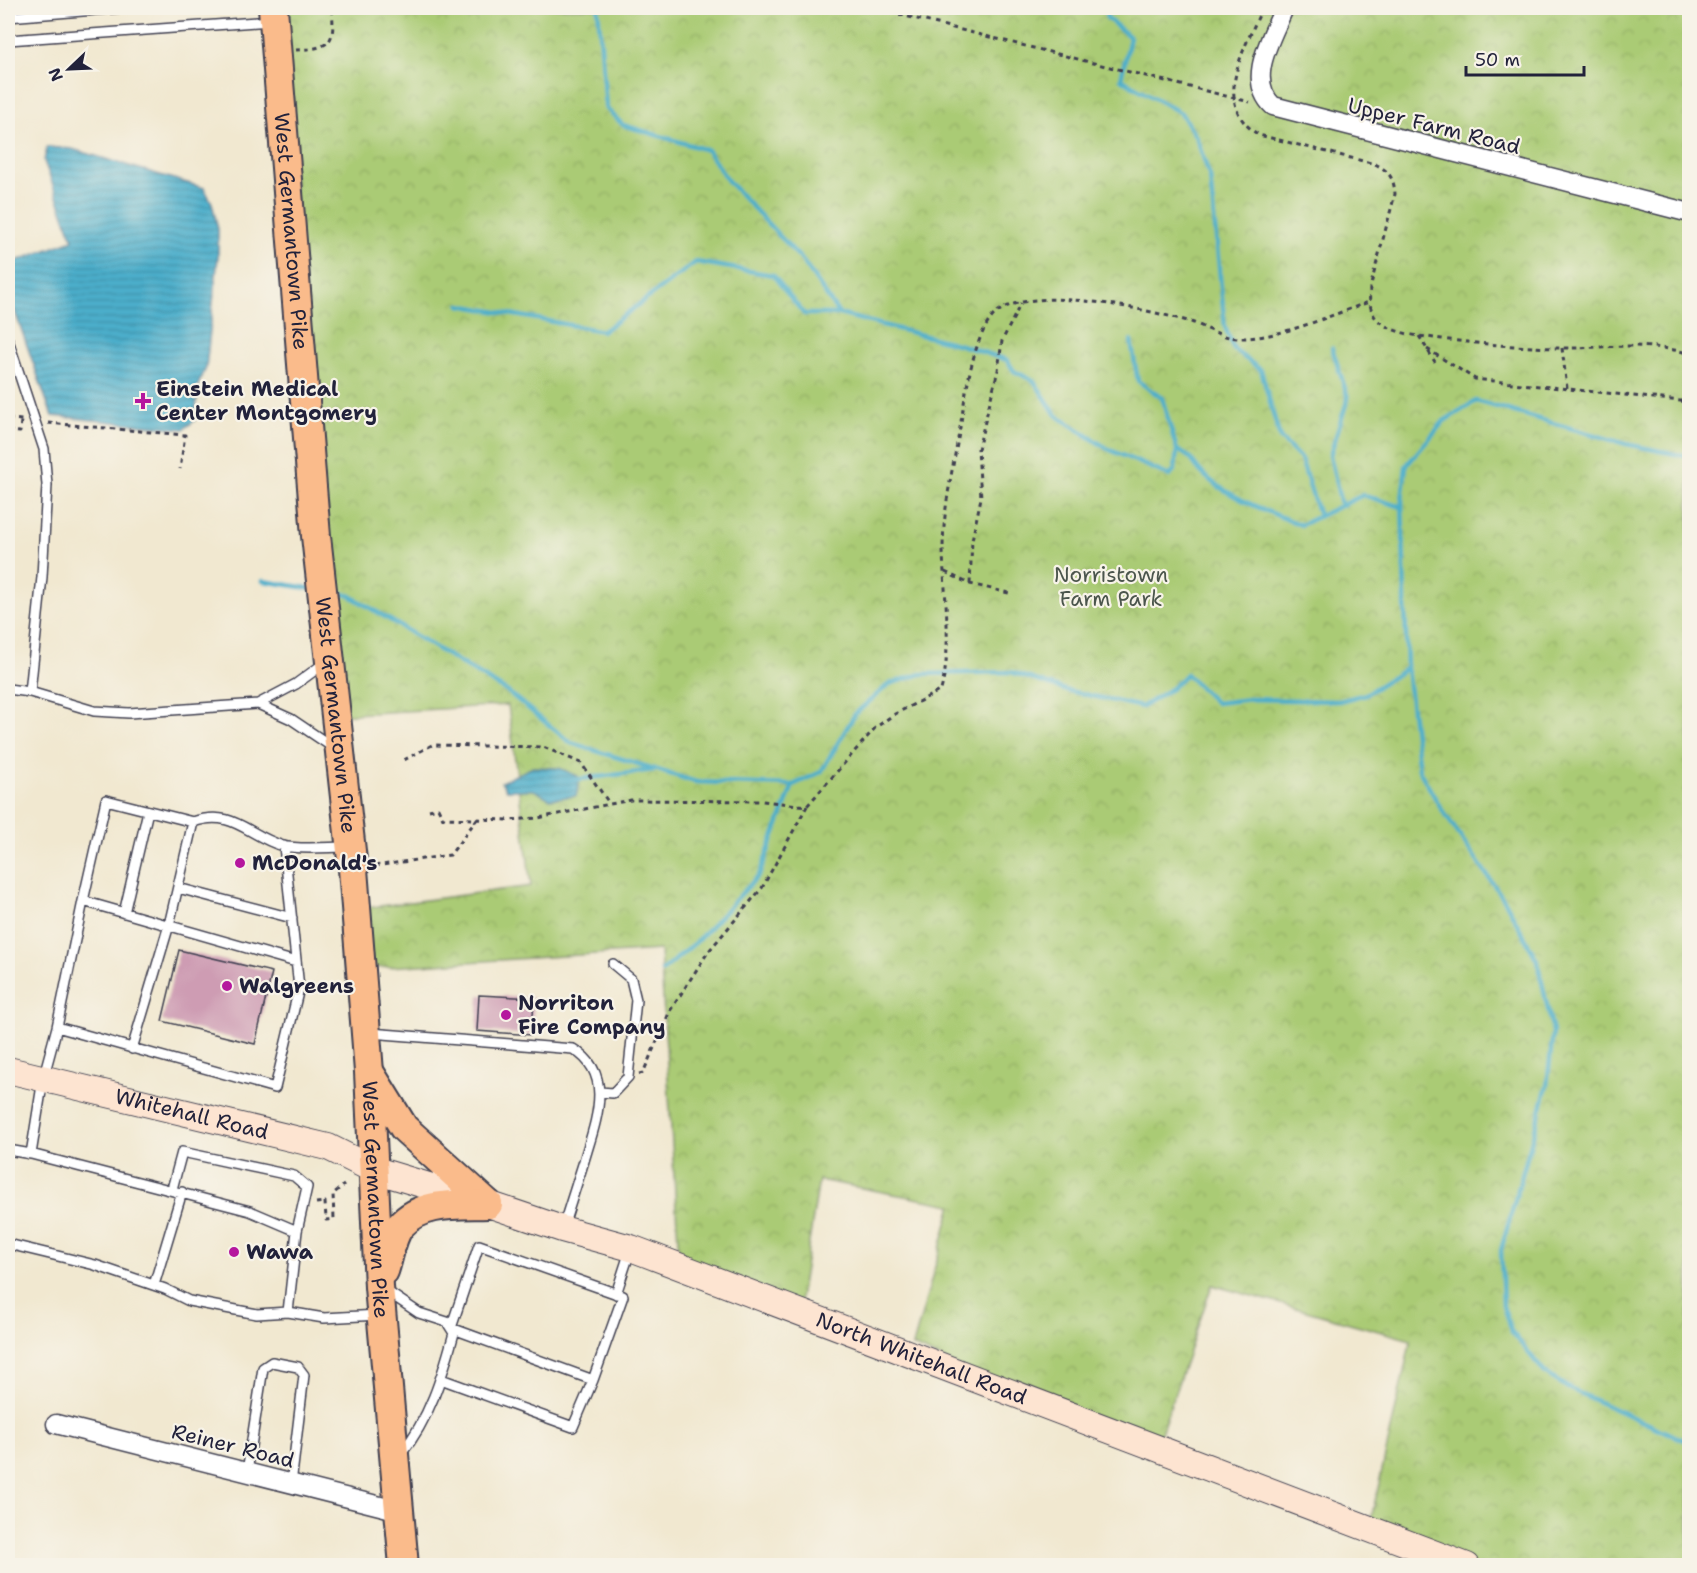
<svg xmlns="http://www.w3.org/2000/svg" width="1697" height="1573" font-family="'Shantell Sans',sans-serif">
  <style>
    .park { fill: url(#park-crowns); stroke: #667658; stroke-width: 1.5 }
    .water { fill: url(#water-rules); stroke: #376883; stroke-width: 1.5 }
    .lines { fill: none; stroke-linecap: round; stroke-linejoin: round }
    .stream { stroke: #4caecb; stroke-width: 4.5 }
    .building { fill: #ce9cb3 }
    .service-casing { stroke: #414051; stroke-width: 12 }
    .minor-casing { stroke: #414051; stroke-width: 21 }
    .secondary-casing { stroke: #414051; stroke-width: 28 }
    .primary-casing { stroke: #414051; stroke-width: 32 }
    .path { stroke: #414051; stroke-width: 3; stroke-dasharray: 4.5 4.5; stroke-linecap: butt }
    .service { stroke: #fff; stroke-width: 9 }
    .minor { stroke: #fff; stroke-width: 18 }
    .secondary { stroke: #fde4d1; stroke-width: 26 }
    .primary { stroke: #fabb8b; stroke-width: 28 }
    .poi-dot { fill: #b5179e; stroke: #f7f3e8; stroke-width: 2 }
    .labels { text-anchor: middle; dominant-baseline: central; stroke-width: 4.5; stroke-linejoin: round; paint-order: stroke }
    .street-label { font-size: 21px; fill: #22223b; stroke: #f7f3e8 }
    .poi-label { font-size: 21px; font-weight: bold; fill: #22223b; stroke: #f7f3e8; text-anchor: start }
    .park-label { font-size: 21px; fill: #4b554c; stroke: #f7f3e8 }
  </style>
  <defs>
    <pattern id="park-crowns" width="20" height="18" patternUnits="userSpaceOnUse" patternTransform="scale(1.5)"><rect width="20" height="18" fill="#aacb74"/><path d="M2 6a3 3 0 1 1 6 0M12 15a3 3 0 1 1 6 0" fill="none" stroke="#92ae65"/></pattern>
    <pattern id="water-rules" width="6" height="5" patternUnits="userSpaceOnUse" patternTransform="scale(1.5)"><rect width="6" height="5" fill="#4caecb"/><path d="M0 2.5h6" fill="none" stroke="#3f8da6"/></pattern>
  </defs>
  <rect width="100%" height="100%" fill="#f7f3e8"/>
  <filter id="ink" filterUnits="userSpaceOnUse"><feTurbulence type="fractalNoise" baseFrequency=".0167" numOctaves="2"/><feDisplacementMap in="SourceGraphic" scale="12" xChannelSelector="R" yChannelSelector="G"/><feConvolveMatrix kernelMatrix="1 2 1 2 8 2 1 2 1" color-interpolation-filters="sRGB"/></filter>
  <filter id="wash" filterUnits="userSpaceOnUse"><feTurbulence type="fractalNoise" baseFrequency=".008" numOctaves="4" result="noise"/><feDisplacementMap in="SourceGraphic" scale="24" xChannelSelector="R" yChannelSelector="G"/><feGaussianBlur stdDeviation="1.35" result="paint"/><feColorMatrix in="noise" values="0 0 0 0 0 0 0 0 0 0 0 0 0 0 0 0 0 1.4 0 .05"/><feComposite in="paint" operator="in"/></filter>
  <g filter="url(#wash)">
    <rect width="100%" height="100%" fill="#f1e8d0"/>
    <path class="park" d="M280 8H1689V1565H1452L1368 1533 1411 1340 1212 1285 1153 1456 913 1346 952 1205 819 1180 798 1311 679 1257 660 950 357 969 358 909 531 886 508 705 337 715Z"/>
    <path class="water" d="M47 147 72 149 204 188 212 203 218 229V257L206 368 198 385 195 420 184 429 52 416 8 292V264L73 240 44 161Z
      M533 767 559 768 578 776 579 786 576 796 550 799 534 790H507L501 782Z"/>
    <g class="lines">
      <path class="stream" d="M598 8 606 108 623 125 707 150 728 181 802 260 839 314 961 345 1007 360 1014 371 1034 381 1056 415 1108 449 1170 476 1175 469 1177 450C1196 459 1191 463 1204 475 1227 497 1272 513 1301 525L1363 495 1402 507
        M1105 8 1107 18 1130 37 1121 79 1181 113 1196 137 1210 177 1225 327 1234 350 1261 370 1280 438 1301 459 1319 516
        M460 305 603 331 696 262 773 275 804 314H839
        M1131 341 1138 381 1162 398 1177 450
        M1332 348 1348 398 1330 455 1341 505
        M1690 457 1626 444 1476 401 1444 421 1406 466 1402 500 1407 668 1419 770 1442 810 1505 901 1537 960 1553 1032 1547 1086 1501 1250 1503 1306 1511 1331 1545 1373 1568 1388 1690 1443
        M263 581 314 589
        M331 592 349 595 508 692 571 743 696 782 793 785 821 772 855 714 889 684 921 674 1011 672 1065 690 1142 707 1172 688 1186 674 1216 703 1250 699 1339 701 1366 694 1407 668
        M573 780 654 770
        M662 971 697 941 759 875 793 785"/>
    </g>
    <g id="blocks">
      <path class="building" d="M179 950 272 972 255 1044 162 1021Z
        M479 995 534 998 532 1035 477 1031Z"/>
    </g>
  </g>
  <g filter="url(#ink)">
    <use href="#blocks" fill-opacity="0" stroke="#414051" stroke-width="1.5"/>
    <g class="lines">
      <g class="service-casing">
        <path id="service" d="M8 17 120 8
          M8 40 271 21
          M8 340 44 449 47 485 42 577 30 692
          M8 689 30 692 94 711 129 713 258 704 296 684 326 662
          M258 704 291 719 334 748
          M193 822C233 808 248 836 283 846 299 850 330 847 348 847
          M178 888 292 918
          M83 901 106 800 193 822 169 925 132 1049
          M124 913 148 811
          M57 1027 83 901 296 962
          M370 1033 573 1049C616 1074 595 1123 584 1161 577 1183 570 1205 563 1227
          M600 1092 613 1093 628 1077 636 1000 631 979 613 964
          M8 1150 31 1154 43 1079 57 1027 275 1088 299 988 284 846
          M31 1154 250 1211 297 1231 288 1312
          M172 1189 182 1152 294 1176 307 1187 297 1231
          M8 1244 95 1265 165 1289 189 1301 257 1314 288 1312 324 1318 378 1315
          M154 1285 182 1192
          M385 1290 419 1313 447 1322 454 1333C442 1377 430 1418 401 1454
          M616 1294 630 1251
          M441 1379 573 1427 593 1380 451 1328 479 1245 623 1296 593 1380
          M247 1472 263 1368 272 1362 298 1367 304 1375 291 1484"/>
      </g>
      <g class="minor-casing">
        <path id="minor" d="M1284 8C1272 38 1245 79 1273 106L1690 213
          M56 1424 400 1511"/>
      </g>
      <g class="secondary-casing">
        <g id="secondary">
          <path id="s1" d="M8 1070 328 1147 372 1169 488 1204 562 1229 631 1248 1467 1566"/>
        </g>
      </g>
      <g class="primary-casing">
        <g id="primary">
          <path id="s2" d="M273 8 316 536 353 869 369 1072 379 1287 404 1566"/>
          <path d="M370 1073 404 1128 488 1204"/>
          <path d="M384 1271C389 1258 391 1237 400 1226 422 1201 457 1205 488 1204"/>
        </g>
      </g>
      <path class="path" d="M873 8 1250 102
        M1262 8C1246 47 1209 104 1259 135L1375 164C1389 171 1394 178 1395 194L1370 288C1369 300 1369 314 1380 322 1396 335 1422 336 1442 339 1480 344 1518 347 1557 348 1602 349 1645 340 1690 354
        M296 50C332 48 335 43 332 8
        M1419 336 1435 362
        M1562 348 1567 388
        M1427 349 1475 379 1690 402
        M8 409V431
        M8 419 23 420
        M48 423 185 435 180 469
        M8 431 20 432 21 420
        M945 572 970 584 1009 593
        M970 584 972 540 981 498 978 449 998 370 1002 341 1021 303
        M404 760 432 745 543 747 581 763 609 803
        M429 810 438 808 443 818 509 820 538 818 631 800 762 801 807 806 875 728 893 715 941 690C953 646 944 596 943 550 943 511 952 472 959 433 965 401 971 341 993 316 1025 281 1150 310 1191 322 1203 326 1216 334 1229 337 1269 344 1330 315 1369 302
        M375 866 450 855 477 819
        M8 898C11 936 17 1016 8 1051
        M639 1074 643 1073 670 1011 708 952 762 888 807 806
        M316 1203 325 1202 326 1220 334 1219 333 1194 344 1185"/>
      <use href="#service" class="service"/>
      <use href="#minor" class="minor"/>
      <use href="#secondary" class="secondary"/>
      <use href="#primary" class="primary"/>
    </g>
  </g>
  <g class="poi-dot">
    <path d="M140 392h6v6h6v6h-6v6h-6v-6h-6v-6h6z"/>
    <circle cx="240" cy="863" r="6"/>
    <circle cx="227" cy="986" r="6"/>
    <circle cx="506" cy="1015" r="6"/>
    <circle cx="234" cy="1252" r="6"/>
  </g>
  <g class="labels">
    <g class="street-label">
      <text transform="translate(1434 126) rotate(14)">Upper Farm Road</text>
      <text stroke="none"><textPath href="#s2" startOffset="224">West Germantown Pike</textPath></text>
      <text stroke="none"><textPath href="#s2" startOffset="710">West Germantown Pike</textPath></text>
      <text stroke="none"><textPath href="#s1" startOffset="189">Whitehall Road</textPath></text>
      <text stroke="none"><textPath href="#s2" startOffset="1196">West Germantown Pike</textPath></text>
      <text stroke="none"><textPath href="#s1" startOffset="960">North Whitehall Road</textPath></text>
      <text transform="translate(233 1446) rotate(14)">Reiner Road</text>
    </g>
    <g class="poi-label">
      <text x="156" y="389">Einstein Medical<tspan x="156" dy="24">Center Montgomery</tspan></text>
      <text x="252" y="863">McDonald's</text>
      <text x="239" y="986">Walgreens</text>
      <text x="518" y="1003">Norriton<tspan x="518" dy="24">Fire Company</tspan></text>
      <text x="246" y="1252">Wawa</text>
    </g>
    <g class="park-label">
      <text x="1111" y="575">Norristown<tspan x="1111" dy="24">Farm Park</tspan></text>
    </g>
  </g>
  <rect width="1697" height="1573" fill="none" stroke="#f7f3e8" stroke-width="30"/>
  <g transform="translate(69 69) rotate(247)" stroke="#f7f3e8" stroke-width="4.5" paint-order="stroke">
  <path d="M0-4.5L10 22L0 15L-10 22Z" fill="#22223b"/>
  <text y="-9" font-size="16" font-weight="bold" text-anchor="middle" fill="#22223b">N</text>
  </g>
  <path d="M1466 66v9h118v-9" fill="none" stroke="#22223b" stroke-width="3"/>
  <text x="1475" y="66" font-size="18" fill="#22223b" stroke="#f7f3e8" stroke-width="4.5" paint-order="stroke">50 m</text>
</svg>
